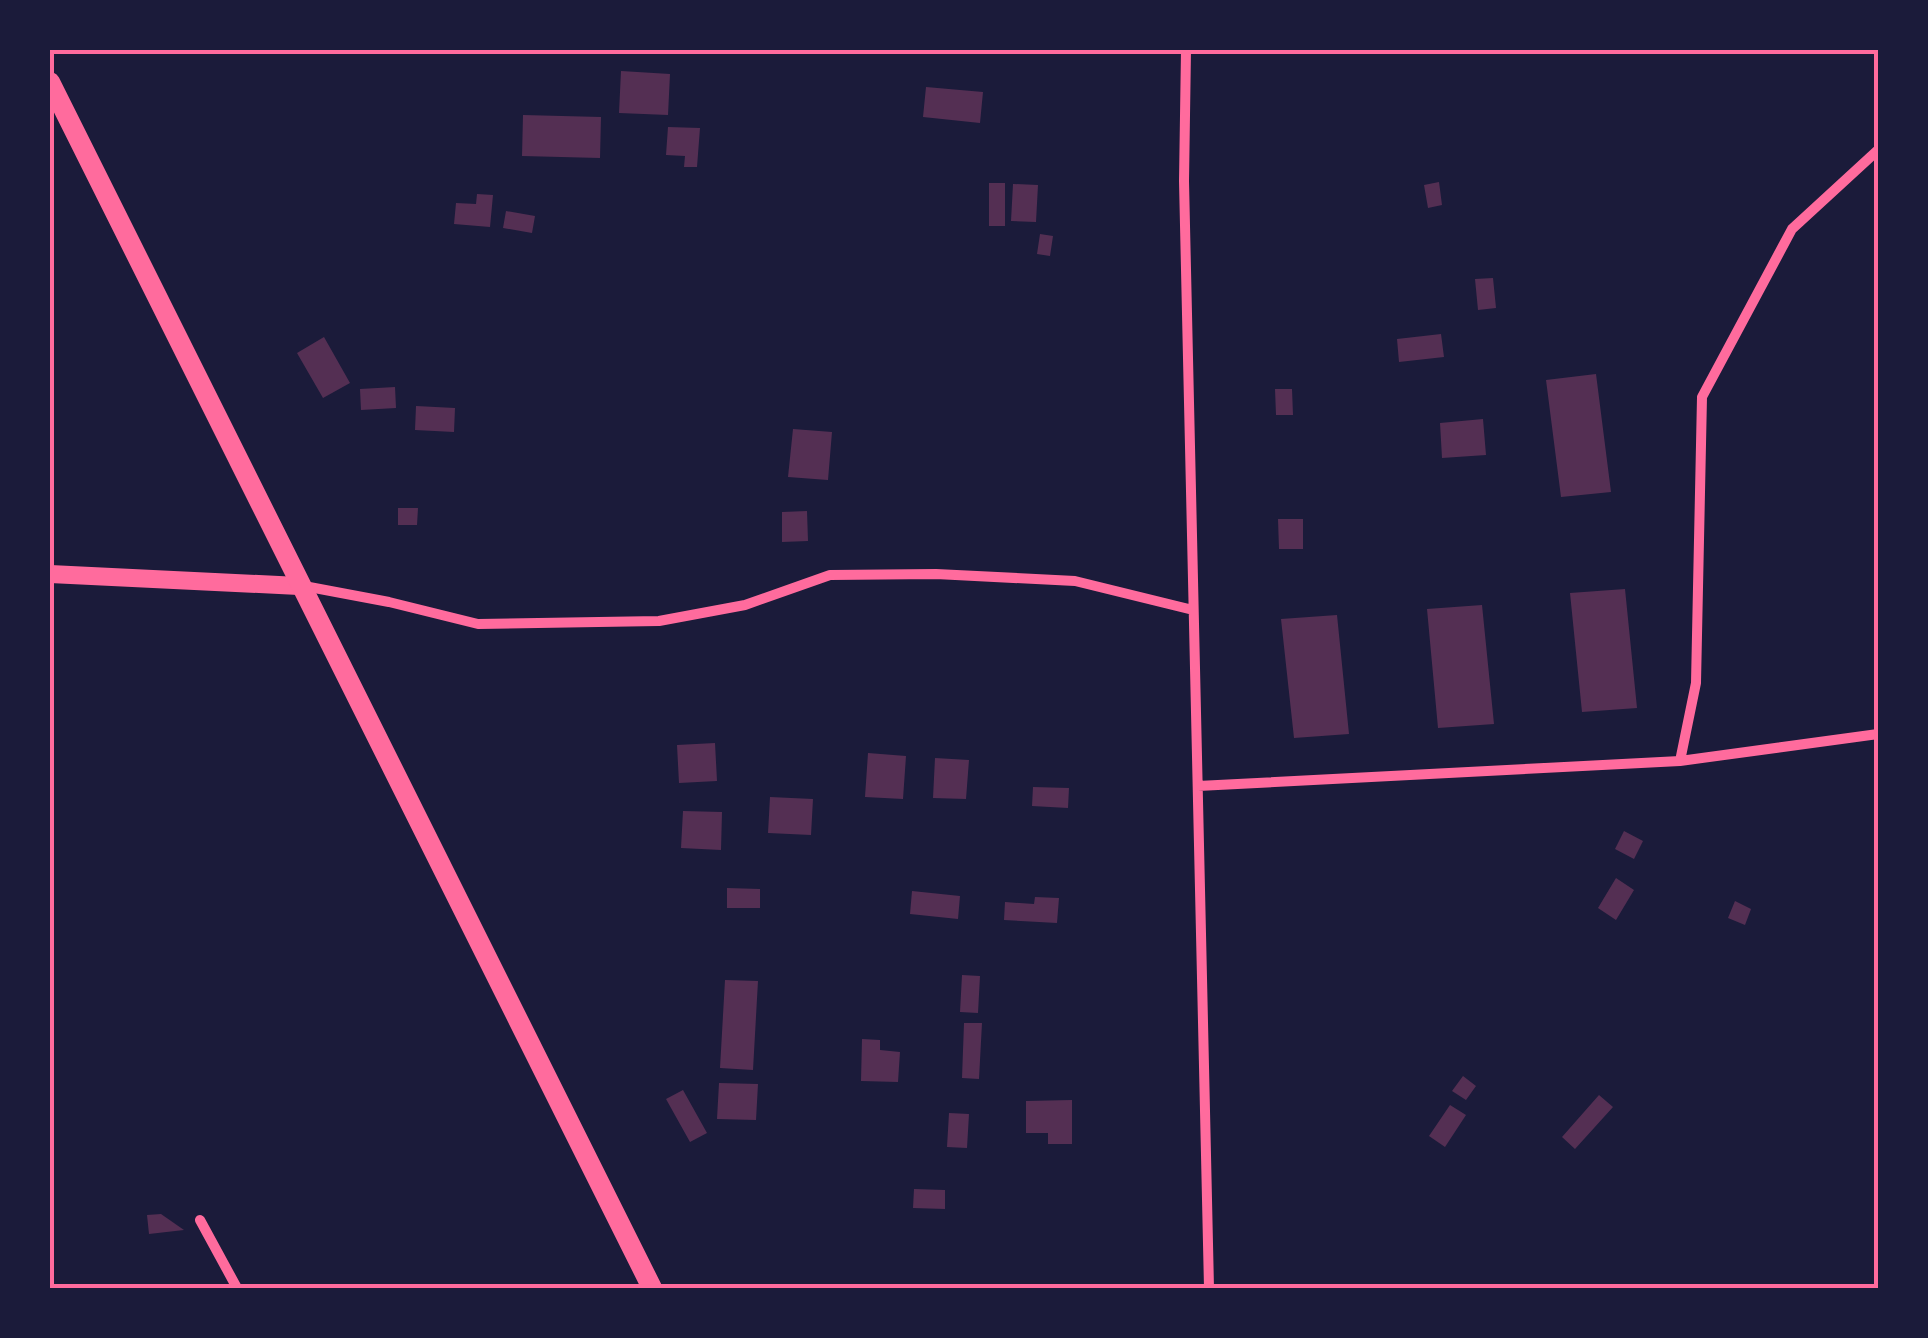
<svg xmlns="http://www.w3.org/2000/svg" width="1928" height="1338" font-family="'Exo 2',sans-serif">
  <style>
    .building { fill: #542f53 }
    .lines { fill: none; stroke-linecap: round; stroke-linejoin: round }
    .minor { stroke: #ff6b9d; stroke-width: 10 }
    .tertiary { stroke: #ff6b9d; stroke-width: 18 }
    .secondary { stroke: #ff6b9d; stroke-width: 20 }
    .neatline { fill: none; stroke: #ff6b9d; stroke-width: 4 }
  </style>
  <rect width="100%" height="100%" fill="#1b1b3a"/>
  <path class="building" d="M621 71 670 74 668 115 619 113Z
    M926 87 983 92 980 123 923 117Z
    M523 115 601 117 600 158 522 156Z
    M668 127 700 128 697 167H684L685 156 666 155Z
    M1439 182 1442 205 1428 208 1424 185Z
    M989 183H1005V226H989Z
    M1013 184 1038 185 1036 222 1011 221Z
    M477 194 493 195 490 227 454 224 456 203 476 204Z
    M506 211 535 216 532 233 503 228Z
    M1040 234 1053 236 1050 256 1037 254Z
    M1493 278 1496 308 1478 310 1475 279Z
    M1441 334 1444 357 1399 362 1397 339Z
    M324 337 350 383 323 398 297 353Z
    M1596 374 1611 492 1561 497 1546 380Z
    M395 387 396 408 361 410 360 389Z
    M1275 389H1292L1293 415H1276Z
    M416 406 455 408 454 432 415 430Z
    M1483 419 1486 455 1442 458 1440 423Z
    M793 429 832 432 828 480 788 477Z
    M398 508H418L417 525H398Z
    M807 511 808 541 782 542V512Z
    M1278 519H1303V549H1279Z
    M1625 589 1637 708 1582 712 1570 593Z
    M1482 605 1494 724 1438 728 1427 609Z
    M1337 615 1349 734 1294 738 1281 619Z
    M715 743 717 781 679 783 677 745Z
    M868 753 906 756 903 799 865 797Z
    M935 758 969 760 966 799 933 798Z
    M1033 787 1069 788 1068 808 1032 806Z
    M770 797 813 799 811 835 768 833Z
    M683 811 722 812 721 850 681 848Z
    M1624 831 1643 841 1634 859 1615 849Z
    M1616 878 1634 890 1616 920 1598 908Z
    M727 888 760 889V908H727Z
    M912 891 960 896 958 919 910 914Z
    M1035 897 1059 898 1057 923 1004 920 1005 902 1034 904Z
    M1735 901 1751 909 1745 925 1728 918Z
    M962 975 980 976 978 1013 960 1012Z
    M725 980 758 981 753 1070 720 1068Z
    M964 1023H982L979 1079 962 1078Z
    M862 1039 880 1040V1050L900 1052 898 1082 861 1081Z
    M1463 1076 1476 1086 1466 1100 1452 1091Z
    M719 1083 758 1084 756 1120 717 1119Z
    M683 1090 707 1133 690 1142 666 1099Z
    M1599 1095 1613 1107 1575 1149 1562 1137Z
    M1072 1100V1144H1048V1133H1026V1101Z
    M1450 1105 1466 1115 1445 1147 1429 1136Z
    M949 1113 969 1114 967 1148 947 1147Z
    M914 1189 945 1190V1209L913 1208Z
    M161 1214 184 1230 149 1234 147 1215Z"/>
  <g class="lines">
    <path class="minor" d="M1186 50 1184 181 1209 1288
      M304 586 389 602 478 624 659 621 745 605 830 575 936 574 1075 581 1193 610
      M1680 761 1696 683 1702 397 1792 229 1878 150
      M1198 786 1680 761 1878 734
      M200 1220 237 1288"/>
    <path class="tertiary" d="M50 574 299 586"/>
    <path class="secondary" d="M50 82 652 1288"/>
  </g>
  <rect width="1928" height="1338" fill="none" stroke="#1b1b3a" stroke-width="105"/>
  <rect x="52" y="52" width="1824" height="1234" class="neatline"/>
</svg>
